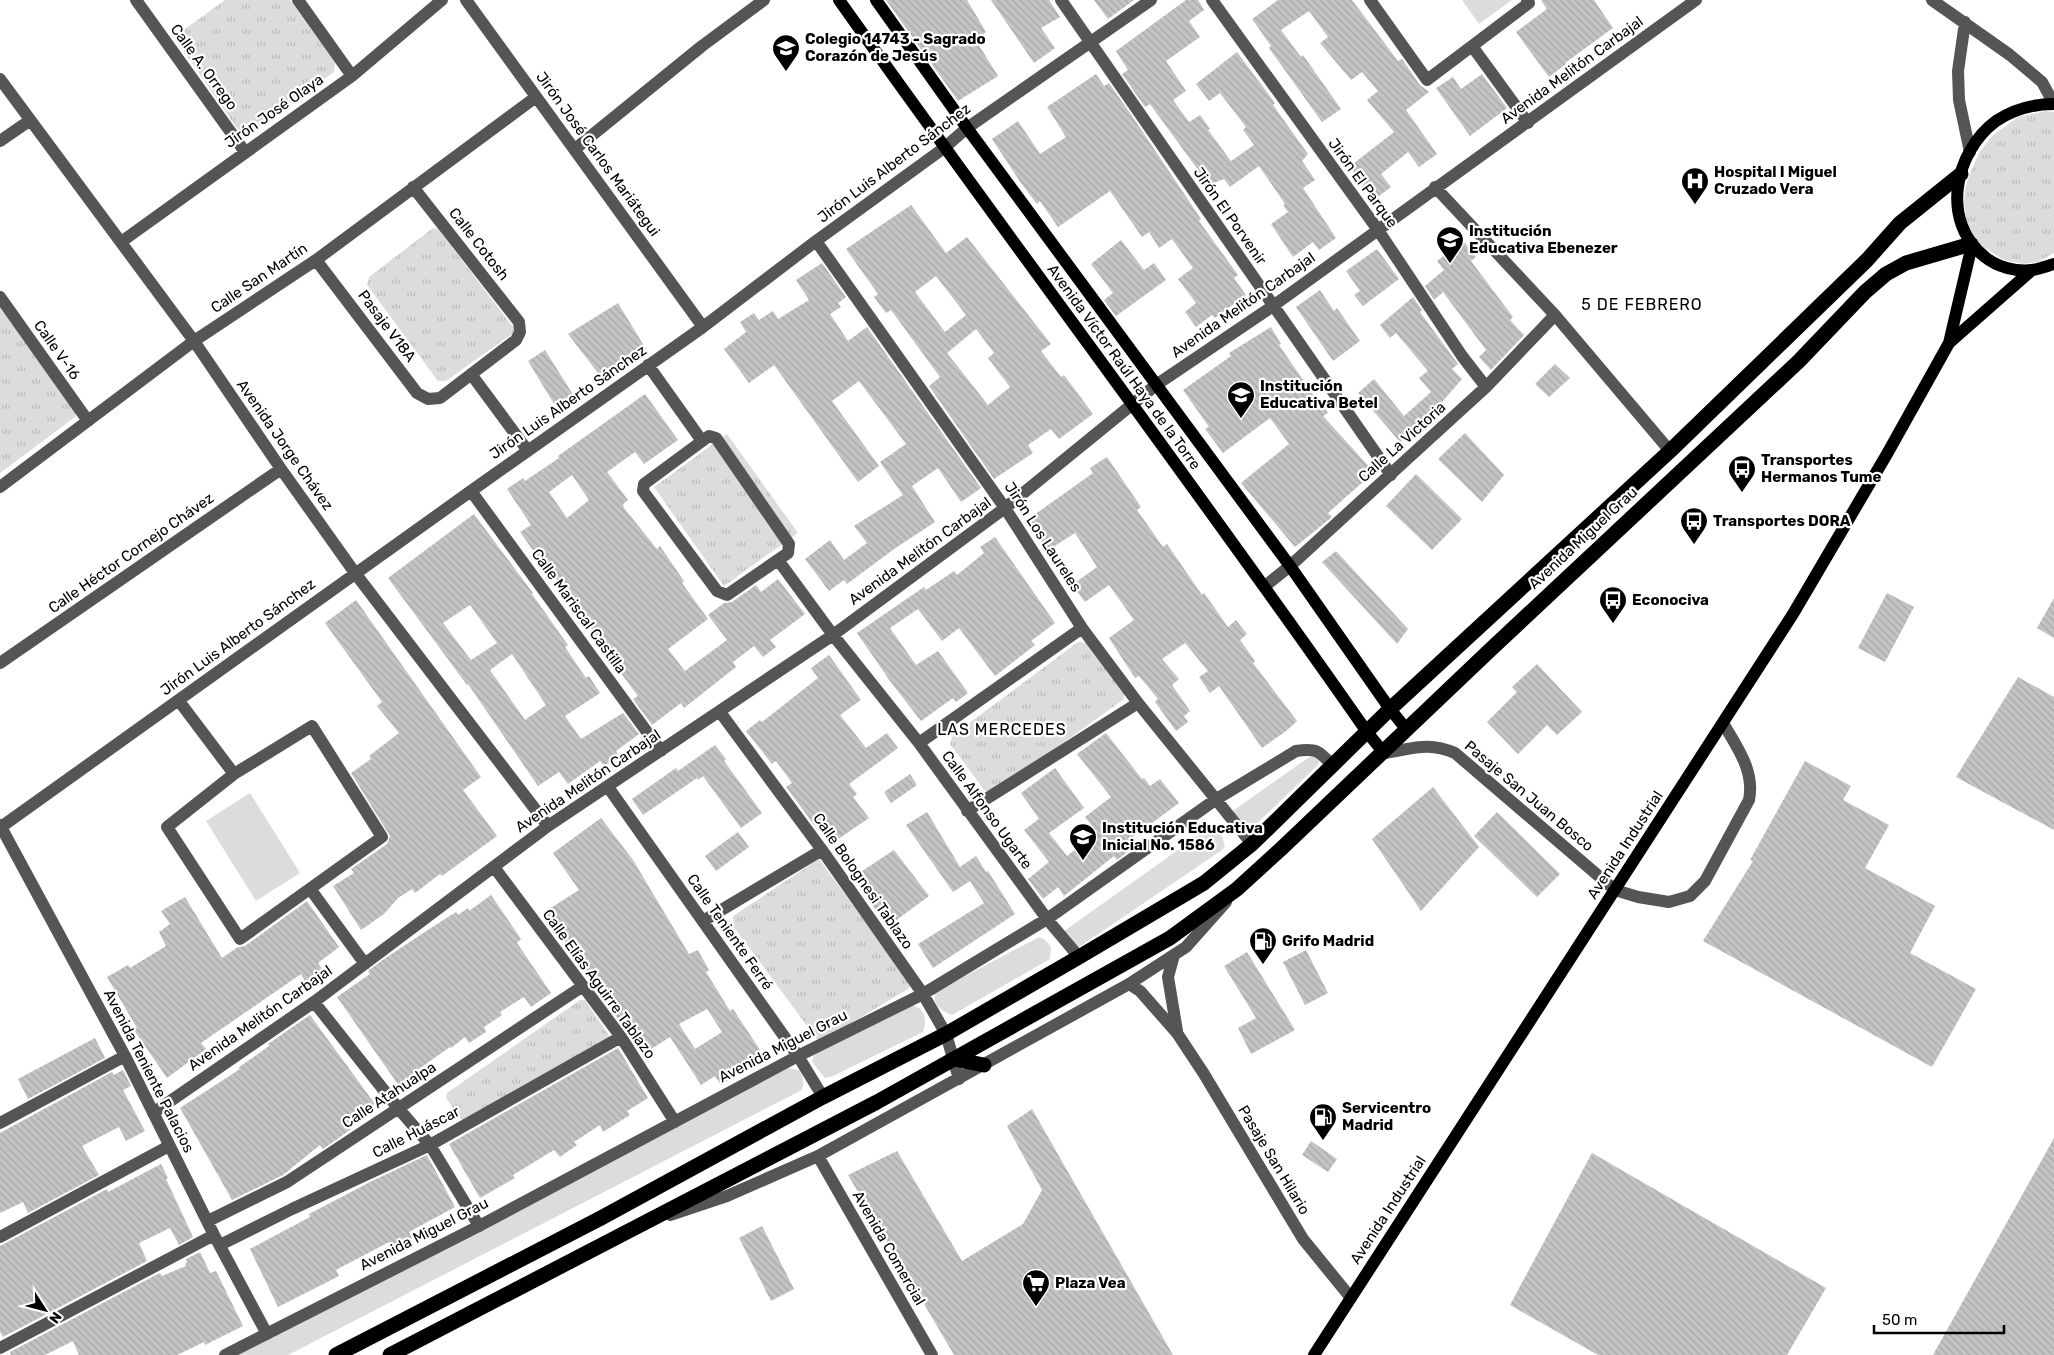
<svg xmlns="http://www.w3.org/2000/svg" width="2054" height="1355" font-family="Rubik,sans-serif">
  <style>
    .green { fill: #dcdcdc }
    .park { fill: url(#park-tufts) }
    .building { fill: url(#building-back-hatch); fill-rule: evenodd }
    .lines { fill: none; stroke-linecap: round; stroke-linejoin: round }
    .minor { stroke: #555; stroke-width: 12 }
    .major { stroke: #000; stroke-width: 12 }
    .highway { stroke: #000; stroke-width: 15 }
    .labels { text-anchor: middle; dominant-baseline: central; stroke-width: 4.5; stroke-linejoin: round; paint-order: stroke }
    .poi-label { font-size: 15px; font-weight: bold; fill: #000; stroke: #fff; text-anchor: start }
    .street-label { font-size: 15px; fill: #000; stroke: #fff }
    .neighbourhood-label { font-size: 16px; letter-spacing: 1px; fill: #000; stroke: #fff }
  </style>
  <defs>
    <pattern id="park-tufts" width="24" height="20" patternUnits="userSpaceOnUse" patternTransform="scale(1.25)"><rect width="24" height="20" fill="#dcdcdc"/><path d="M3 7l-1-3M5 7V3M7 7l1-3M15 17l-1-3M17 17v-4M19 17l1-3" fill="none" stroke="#bbb"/></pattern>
    <pattern id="building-back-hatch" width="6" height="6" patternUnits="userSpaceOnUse" patternTransform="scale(1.25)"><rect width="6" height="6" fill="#c4c4c4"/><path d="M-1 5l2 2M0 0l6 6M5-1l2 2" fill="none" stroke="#a7a7a7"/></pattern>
  </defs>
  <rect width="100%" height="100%" fill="#fff"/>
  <path class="green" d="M1462 0H1512L1479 24Z
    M1314 756 1320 760 1318 765 1249 831 1230 813 1309 757Z
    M250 793 300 873 256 901 206 821Z
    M1210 829 1222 836 1225 846 1222 850 1079 947 1073 946 1064 932 1067 929 1206 830Z
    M1039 937 1044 939 1051 947 1050 959 952 1015C940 1010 933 1005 935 992Z
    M908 1005C924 1005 928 1019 923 1032L833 1076 825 1078 812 1062 814 1055Z
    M788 1068 799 1070C804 1077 804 1082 802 1090L288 1355H238Z"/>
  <path class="park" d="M225 0H290L335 63 334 72 243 137 174 37Z
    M2045 111 2054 112V253L2038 262 2023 264 2004 260 1979 244 1969 233 1964 205 1965 189 1970 173 1979 153 1992 136 2018 117Z
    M433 228 438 229 513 327V333L446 381H438L367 285 369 277Z
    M0 308 77 412 75 417 0 473Z
    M727 434 798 533 724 586 654 487Z
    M1078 642 1088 643 1125 689 1124 699 996 791H985L950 744 953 735Z
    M819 859 911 985 908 989 819 1042 733 926V916Z
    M580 1000H585L610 1037 462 1121 446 1098 447 1093Z"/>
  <path class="building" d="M886 0H967L986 32 975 39 998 76 958 101Z
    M991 0H1049L1060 17 1041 28 1055 48 1034 63Z
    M1094 0H1134L1108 19Z
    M1186 0H1198L1204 10 1189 21 1200 37 1166 61 1186 91 1173 100 1189 122 1200 115 1210 129 1208 130 1231 161 1254 145 1243 130 1246 127 1220 93 1209 101 1196 84 1237 52 1275 103 1273 105 1308 154 1302 161 1315 180 1303 188 1336 238 1319 250 1313 242 1293 257 1271 224 1288 212 1283 205 1285 204 1259 166 1230 187 1224 179 1209 185 1150 104 1145 107 1122 74 1128 70 1116 51Z
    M1278 0H1352L1398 61 1402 59 1420 85 1429 92 1406 110 1437 154 1419 167 1408 152 1381 174 1391 187 1375 199 1349 167 1394 132 1367 100 1378 91 1362 72 1351 80 1320 43 1328 37 1309 11 1281 30 1301 57 1303 55 1341 109 1322 122 1269 48 1271 46 1252 19Z
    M1541 0H1594L1613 28 1565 63 1566 64 1549 77 1516 32 1547 9Z
    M1096 74 1104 86 1109 83 1132 116 1201 219 1199 221 1238 275 1234 278 1246 295 1215 318 1212 315 1196 327 1185 312 1196 303 1178 279 1193 268 1172 239 1159 248 1149 232 1142 237 1110 191 1058 227 1040 201 1037 204 1021 183 992 139 1018 121 1040 154 1066 137 1047 107Z
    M1482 74 1507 108 1470 136 1436 88 1453 77 1461 89Z
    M911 205 946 253 967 237 1051 344 1041 351 1061 377 1064 375 1093 414 1059 439 1051 429 1028 445 1033 453 994 479 929 386 940 377 891 310 886 313 874 297 878 294 846 249ZM936 276 966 315 945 332 915 292ZM976 329 994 353 988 358 1010 387 988 405 947 353Z
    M1121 240 1144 270 1154 263 1166 280 1116 316 1104 300 1113 293 1091 264Z
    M1463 241 1476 257 1471 261 1513 317 1510 320 1524 335 1491 370 1479 357 1486 350 1443 292 1434 300 1425 286 1444 270 1437 261Z
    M1377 249 1399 279 1363 306 1354 295 1360 291 1346 271Z
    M822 263 846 297 838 303 841 307 830 314 848 341 867 327 981 488 961 502 938 468 912 486 935 522 894 549 847 584 844 580 829 591 805 559 830 540 844 560 867 543 854 526 903 495 880 462 906 444 859 381 832 401 879 466 858 482 774 365 749 383 724 349 746 332 740 322 754 313 759 320 773 311 778 319 809 300 796 280Z
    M1320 290 1334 311 1337 308 1360 341 1333 361 1296 307Z
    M1413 297 1422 310 1420 312 1458 364 1452 369 1462 379 1429 417 1400 442 1358 393 1374 379 1404 416 1431 392 1419 378 1428 371 1396 333 1390 338 1380 325Z
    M618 303 646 349 601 377 568 334Z
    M1271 327 1281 344 1279 345 1316 399 1317 398 1328 413 1323 416 1374 472 1328 513 1332 517 1295 547 1241 483 1289 444 1270 418 1223 453 1205 429 1209 427 1183 390 1231 356 1229 353Z
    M545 350 577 401 559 412 528 361Z
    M1555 364 1570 378 1549 397 1535 384Z
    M645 394 678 440 644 464 635 452 607 472 628 500 623 504 624 508 657 549 660 546 684 581 682 583 708 619 668 649 685 671 727 640 708 615 724 603 732 602 756 585 761 592 778 579 805 614 770 640 776 647 763 657 754 646 733 662 736 667 684 708 681 703 652 725 633 699 638 696 614 664 589 625 555 578 553 579 520 532 531 525 507 489 523 478 525 481 559 458 558 456ZM572 475 589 500 567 518 549 492Z
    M1465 433 1504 475 1482 502 1438 459Z
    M1107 457 1141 507 1137 510 1163 547 1167 544 1202 595 1204 593 1228 627 1236 620 1247 634 1240 640 1255 661 1253 663 1297 721 1286 731 1262 748 1219 686 1210 693 1199 677 1208 671 1185 643 1162 659 1179 679 1172 685 1190 711 1184 716 1188 722 1176 731 1155 702 1158 699 1139 676 1135 678 1109 638 1134 620 1109 585 1085 602 1072 585 1097 567 1075 533 1047 551 1027 520 1093 473 1090 468Z
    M1416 474 1462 519 1432 550 1386 506Z
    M474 514 533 593 532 594 568 645 565 647 586 678 589 676 600 693 565 716 581 739 623 713 639 734 616 751 618 755 604 766 600 761 568 784 559 772 538 786 468 684 467 685 388 578ZM470 605 497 643 471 660 443 623ZM512 654 546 705 525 720 490 670Z
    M995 537 1055 623 1031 641 1035 645 995 676 959 628 942 641 918 609 890 628 916 665 938 651 968 693 956 702 953 698 921 721 890 681 857 633 924 587 926 590 954 571 957 575 984 553 980 547Z
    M1336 551 1408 629 1397 644 1322 562Z
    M1887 593 1914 607 1885 662 1858 648Z
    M2054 598V638L2037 628Z
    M356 600 481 777 463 790 497 836 442 876 440 874 415 893 412 889 398 898 384 914 361 930 333 886 354 873 351 869 387 844 390 836 351 773 371 759 369 756 399 733 377 706 382 702 325 623Z
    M829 655 861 700 840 715 866 748 887 733 898 748 849 784 857 794 853 797 869 818 834 842 820 823 815 826 786 787 792 783 776 761 772 764 746 731 760 720 762 722 818 678 811 668Z
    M1537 664 1582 712 1557 735 1547 725 1518 754 1487 722 1517 692 1512 687Z
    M2018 677 2054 697V830L1956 777Z
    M1106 733 1142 779 1144 778 1150 786 1160 779 1179 803 1129 840 1134 847 1117 860 1114 856 1064 896 1058 887 1043 899 1028 879 1049 862 1024 830 1039 819 1021 793 1055 768 1084 808 1049 833 1067 856 1097 832 1085 817 1111 797 1077 754Z
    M715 745 726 759 724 761 762 813 741 828 703 776 698 780 697 778 643 815 632 799 676 768 678 771Z
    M1805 761 1851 786 1843 800 1889 825 1865 868 1935 906 1910 953 1976 989 1932 1067 1703 941 1753 861 1750 860Z
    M910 774 917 785 891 803 884 792Z
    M1433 787 1479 847 1421 911 1372 839Z
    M927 812 960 867 976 856 986 872 988 871 1015 914 933 968 918 944 984 903 970 881 953 892 906 825Z
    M1497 812 1560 874 1537 897 1474 836Z
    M601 818 633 860 689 954 698 950 709 970 706 972 730 1011 733 1009 764 1056 721 1085 715 1076 701 1085 670 1037 642 1055 596 986 559 933 557 934 543 913 579 890 553 853ZM707 1009 722 1032 695 1049 679 1024Z
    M738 832 749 847 716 871 705 856Z
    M894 850 929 896 891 924 881 910 877 912 853 877Z
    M491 895 521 939 517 943 551 993 531 1007 524 997 500 1012 502 1015 484 1027 486 1032 469 1043 465 1037 451 1048 450 1047 413 1073 414 1076 399 1086 337 997 370 974 368 971 384 959 437 924 456 912 458 915 468 908 469 911Z
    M185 897 222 958 238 947 245 946 307 901 339 947 318 963 325 973 308 986 301 974 201 1043 206 1049 167 1078 134 1030 137 1028 107 977 128 965 130 968 166 946 159 932 170 924 161 911Z
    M1306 950 1328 993 1305 1005 1283 962Z
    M1247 952 1295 1030 1251 1054 1238 1028 1256 1018 1224 966Z
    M310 1015 375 1104 347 1124 351 1129 336 1140 323 1149 320 1145 283 1175 232 1200 180 1108 240 1069 238 1068 269 1046 268 1044Z
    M95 1038 105 1058 28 1099 18 1079Z
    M618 1048 648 1098 627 1111 630 1115 603 1132 600 1125 574 1142 577 1145 560 1157 554 1150 513 1175 515 1178 480 1198 449 1144Z
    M123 1070 131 1086 123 1090 145 1131 126 1141 119 1127 82 1146 99 1175 28 1213 23 1202 0 1213V1133L112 1072 114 1075Z
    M1032 1109 1173 1355H954L848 1175 897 1151 962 1261 1023 1224 1042 1190 1007 1126Z
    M2054 1138V1355H1933Z
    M1311 1141 1337 1159 1328 1172 1302 1155Z
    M1592 1153 1826 1288 1787 1355H1598L1510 1305Z
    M427 1155 455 1207 409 1232 412 1238 392 1249 389 1242 336 1270 339 1276 278 1307 250 1249 310 1217 309 1214 372 1181Z
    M161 1164 168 1178 166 1179 193 1237 179 1245 170 1228 139 1243 147 1261 3 1337 0 1332V1246L107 1189 108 1192Z
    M762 1226 794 1289 771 1301 739 1238Z
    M200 1252 210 1273 216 1271 243 1326 205 1345 204 1342 177 1355H79L73 1341 45 1355H11L10 1352 154 1276 160 1273 162 1276 186 1266 185 1264 187 1262 186 1259Z"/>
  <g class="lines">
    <path class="minor" d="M136 0 245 152
      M298 0 352 76
      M466 0 703 327
      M1061 0 1391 475
      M1212 0 1378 230 1462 356 1486 387
      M1370 0 1427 80 1529 3 1527 0
      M1932 0 2010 55 2042 82 2054 104
      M1965 22 1958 71 1959 100 1970 152
      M1472 46 1528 123
      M0 79 194 341 281 469 355 573 548 826
      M0 141 29 121
      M575 149 702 46 764 0
      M1435 187 1555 315 1670 451
      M816 241 1005 508 1082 628 1138 703 1252 844
      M121 242 352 76 442 0
      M316 260 417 393 428 399 440 398 516 340 520 332 519 322 413 187
      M0 297 88 421
      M648 365 702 441
      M471 374 528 451
      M709 436 716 438 789 544 788 553 727 595 717 591 643 491 644 484Z
      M0 487 194 341 316 260 536 97
      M471 491 661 751
      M778 560 833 635 919 743 1047 919 1079 957
      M1265 586 1290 566 1486 387 1555 315
      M0 663 281 469
      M179 701 234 774
      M720 712 822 850 923 994 946 1034 959 1079
      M312 726 382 837 240 939 167 827 234 774Z
      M919 743 1082 628
      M1384 753C1412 749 1428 741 1455 753L1615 890 1638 897 1669 902 1690 896 1705 881 1749 800C1755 771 1737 747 1723 723
      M608 787 798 1056 823 1097
      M967 811 1138 703
      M0 825 125 1056 214 1235 267 1334
      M1 827 471 491 703 327 816 241 944 148 967 128 1151 0
      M494 867 621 1037 675 1122
      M311 890 365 964
      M703 921 822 850
      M1174 955 1168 977 1177 1031
      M1129 984 1140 991 1177 1033 1204 1074 1303 1239 1351 1298
      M314 1002 398 1108 430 1145 479 1226
      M153 1113 314 1002 548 826 833 635 1005 508 1156 385 1273 306 1696 0
      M0 1123 125 1056
      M818 1156 932 1355
      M670 1215 727 1196 818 1156 1129 984 1186 947 1226 902
      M208 1221 287 1182 583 986
      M0 1237 169 1146
      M220 1245 292 1209 430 1145 621 1037
      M0 1348 214 1235
      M225 1355 479 1226 798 1056 923 994 1047 919 1215 800 1296 751C1317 748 1319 751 1333 766"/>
    <path class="major" d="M839 0C1013 245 1195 485 1367 732L1384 753
      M876 0 967 128 1290 566 1390 709 1407 730
      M2054 104C2033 104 2014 109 1996 121 1954 152 1940 222 1985 257 1997 267 2016 272 2032 270 2039 269 2047 266 2054 264
      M1949 343 2032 270
      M1314 1355 1793 614 1887 454 1949 343 1972 245"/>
    <path class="highway" d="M954 1059 984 1065
      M336 1355 601 1218 823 1097 946 1034 1079 957 1204 883 1252 844 1390 709 1670 451 1867 260 1900 223 1961 174
      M390 1355 877 1102 1170 938 1237 889 1282 848 1489 651 1799 361 1865 292 1886 274 1906 263 1971 244"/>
  </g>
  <defs>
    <g id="school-pin" transform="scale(1.4375)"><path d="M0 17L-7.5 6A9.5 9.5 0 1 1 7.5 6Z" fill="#000" stroke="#fff"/><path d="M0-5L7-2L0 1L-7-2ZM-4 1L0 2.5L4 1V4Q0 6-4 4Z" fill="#fff"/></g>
    <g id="hospital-pin" transform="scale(1.4375)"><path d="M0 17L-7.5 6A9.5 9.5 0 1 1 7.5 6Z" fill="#000" stroke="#fff"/><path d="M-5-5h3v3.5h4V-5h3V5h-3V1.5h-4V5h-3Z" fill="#fff"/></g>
    <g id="bus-pin" transform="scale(1.4375)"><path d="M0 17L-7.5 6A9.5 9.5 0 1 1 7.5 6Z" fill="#000" stroke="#fff"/><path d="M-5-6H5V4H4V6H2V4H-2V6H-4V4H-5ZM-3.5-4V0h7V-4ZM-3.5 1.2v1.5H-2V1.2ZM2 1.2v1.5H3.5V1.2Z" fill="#fff"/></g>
    <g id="fuel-pin" transform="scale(1.4375)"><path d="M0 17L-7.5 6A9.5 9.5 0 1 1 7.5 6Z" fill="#000" stroke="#fff"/><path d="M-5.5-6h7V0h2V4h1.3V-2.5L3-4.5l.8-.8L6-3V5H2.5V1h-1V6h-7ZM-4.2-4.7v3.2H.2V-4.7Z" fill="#fff"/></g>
    <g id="supermarket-pin" transform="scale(1.4375)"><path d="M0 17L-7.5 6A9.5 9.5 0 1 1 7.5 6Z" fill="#000" stroke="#fff"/><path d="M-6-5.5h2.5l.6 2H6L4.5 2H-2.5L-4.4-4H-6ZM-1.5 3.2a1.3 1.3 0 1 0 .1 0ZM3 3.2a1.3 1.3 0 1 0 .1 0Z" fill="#fff"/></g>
  </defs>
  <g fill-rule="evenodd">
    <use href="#school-pin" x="786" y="48"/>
    <use href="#hospital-pin" x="1695" y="181"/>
    <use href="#school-pin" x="1450" y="240"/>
    <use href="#school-pin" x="1241" y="395"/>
    <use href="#bus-pin" x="1742" y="469"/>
    <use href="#bus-pin" x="1694" y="521"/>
    <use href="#bus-pin" x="1613" y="600"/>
    <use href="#school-pin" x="1083" y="837"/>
    <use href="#fuel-pin" x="1263" y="941"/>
    <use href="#fuel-pin" x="1323" y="1117"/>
    <use href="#supermarket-pin" x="1036" y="1283"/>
  </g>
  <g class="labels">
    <g class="poi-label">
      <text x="805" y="39">Colegio 14743 - Sagrado<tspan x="805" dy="17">Corazón de Jesús</tspan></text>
      <text x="1714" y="172">Hospital I Miguel<tspan x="1714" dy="17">Cruzado Vera</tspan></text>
      <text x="1469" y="231">Institución<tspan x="1469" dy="17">Educativa Ebenezer</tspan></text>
      <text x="1260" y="386">Institución<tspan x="1260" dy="17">Educativa Betel</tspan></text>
      <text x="1761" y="460">Transportes<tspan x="1761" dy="17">Hermanos Tume</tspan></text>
      <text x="1713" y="521">Transportes DORA</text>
      <text x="1632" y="600">Econociva</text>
      <text x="1102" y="828">Institución Educativa<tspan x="1102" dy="17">Inicial No. 1586</tspan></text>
      <text x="1282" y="941">Grifo Madrid</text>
      <text x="1342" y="1108">Servicentro<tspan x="1342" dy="17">Madrid</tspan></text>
      <text x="1055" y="1283">Plaza Vea</text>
    </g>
    <g class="street-label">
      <text transform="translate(204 67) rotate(54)">Calle A. Orrego</text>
      <text transform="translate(1572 70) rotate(-36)">Avenida Melitón Carbajal</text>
      <text transform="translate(274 111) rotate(-35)">Jirón José Olaya</text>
      <text transform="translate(598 154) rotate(54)">Jirón José Carlos Mariátegui</text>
      <text transform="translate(894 163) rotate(-37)">Jirón Luis Alberto Sánchez</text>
      <text transform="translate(1363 183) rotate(54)">Jirón El Parque</text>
      <text transform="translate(1230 216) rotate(55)">Jirón El Porvenir</text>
      <text transform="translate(479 244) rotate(52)">Calle Cotosh</text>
      <text transform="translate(259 278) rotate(-34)">Calle San Martín</text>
      <text transform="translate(1243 305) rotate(-35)">Avenida Melitón Carbajal</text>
      <text transform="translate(387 326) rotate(53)">Pasaje V18A</text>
      <text transform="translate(57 350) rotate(55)">Calle V-16</text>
      <text transform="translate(1124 367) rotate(54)">Avenida Víctor Raúl Haya de la Torre</text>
      <text transform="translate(568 402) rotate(-35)">Jirón Luis Alberto Sánchez</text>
      <text transform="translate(1402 442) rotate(-42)">Calle La Victoria</text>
      <text transform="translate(285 445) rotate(55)">Avenida Jorge Chávez</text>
      <text transform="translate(1043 537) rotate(57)">Jirón Los Laureles</text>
      <text transform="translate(1583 538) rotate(-43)">Avenida Miguel Grau</text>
      <text transform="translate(920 551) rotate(-36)">Avenida Melitón Carbajal</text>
      <text transform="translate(131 553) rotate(-35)">Calle Héctor Cornejo Chávez</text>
      <text transform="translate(579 611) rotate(54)">Calle Mariscal Castilla</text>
      <text transform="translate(238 637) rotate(-36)">Jirón Luis Alberto Sánchez</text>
      <text transform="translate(588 781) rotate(-34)">Avenida Melitón Carbajal</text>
      <text transform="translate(1529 796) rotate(40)">Pasaje San Juan Bosco</text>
      <text transform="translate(987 810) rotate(54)">Calle Alfonso Ugarte</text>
      <text transform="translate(1625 845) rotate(-57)">Avenida Industrial</text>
      <text transform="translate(863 881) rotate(55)">Calle Bolognesi Tablazo</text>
      <text transform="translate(730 932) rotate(55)">Calle Teniente Ferré</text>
      <text transform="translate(599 984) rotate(54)">Calle Elías Aguirre Tablazo</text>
      <text transform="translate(260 1018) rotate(-35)">Avenida Melitón Carbajal</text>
      <text transform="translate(783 1046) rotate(-27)">Avenida Miguel Grau</text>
      <text transform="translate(149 1071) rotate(63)">Avenida Teniente Palacios</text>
      <text transform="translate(389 1095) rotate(-33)">Calle Atahualpa</text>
      <text transform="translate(416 1132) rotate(-27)">Calle Huáscar</text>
      <text transform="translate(1274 1160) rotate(59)">Pasaje San Hilario</text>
      <text transform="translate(1388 1210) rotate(-57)">Avenida Industrial</text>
      <text transform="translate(424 1234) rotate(-27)">Avenida Miguel Grau</text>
      <text transform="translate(889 1248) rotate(60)">Avenida Comercial</text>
    </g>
    <g class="neighbourhood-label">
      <text x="1642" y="304">5 DE FEBRERO</text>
      <text x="1002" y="729">LAS MERCEDES</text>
    </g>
  </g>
  <g transform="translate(45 1310) rotate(126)" stroke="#ffffff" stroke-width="4" paint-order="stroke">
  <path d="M0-4L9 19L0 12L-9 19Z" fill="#000000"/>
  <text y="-8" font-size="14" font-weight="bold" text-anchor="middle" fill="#000000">N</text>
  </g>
  <path d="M1874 1325v8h130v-8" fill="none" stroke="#000000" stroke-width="2.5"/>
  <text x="1882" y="1325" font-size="15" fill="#000000" stroke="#ffffff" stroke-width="4" paint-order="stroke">50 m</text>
</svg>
